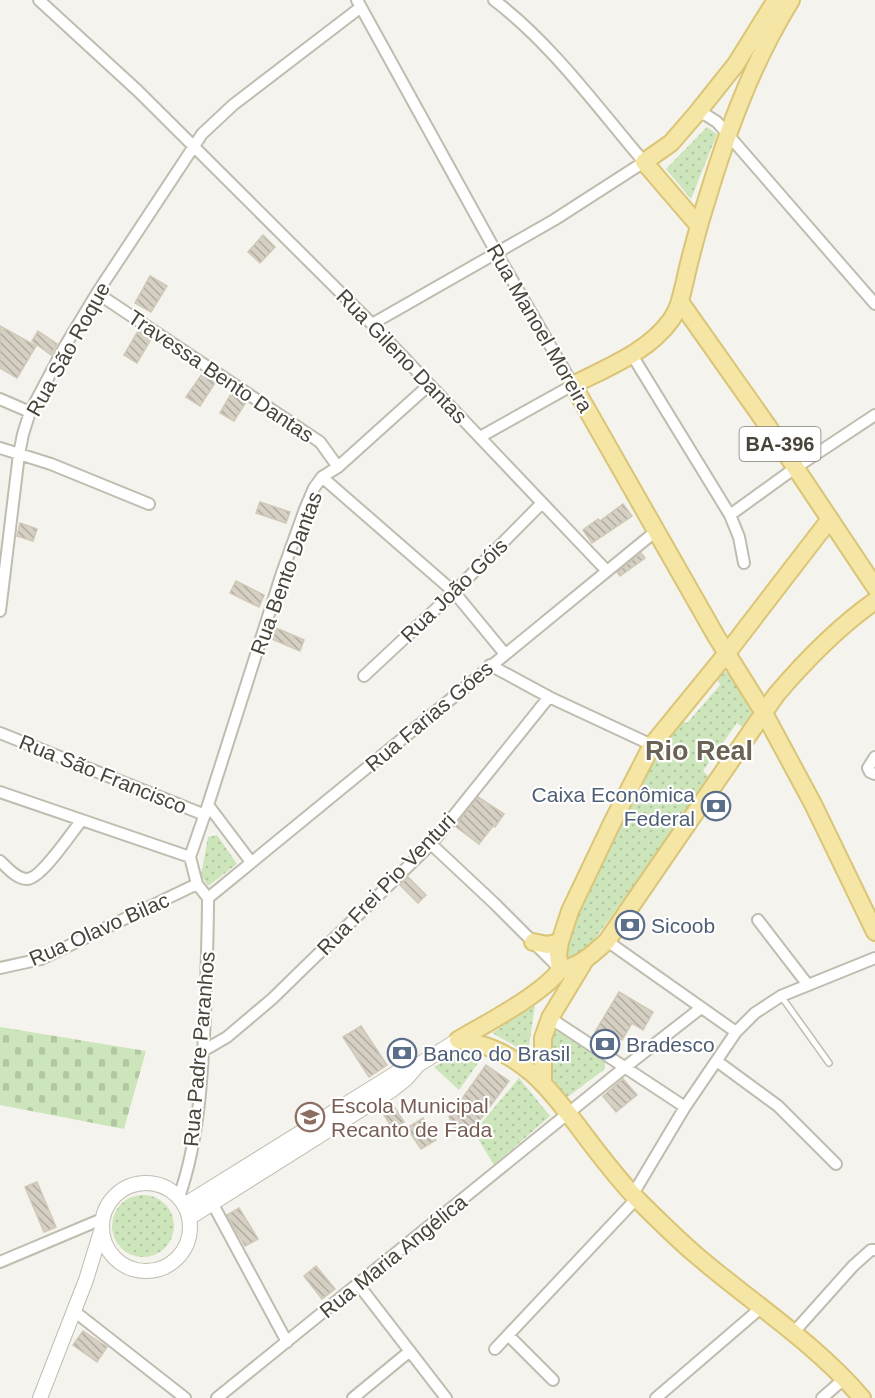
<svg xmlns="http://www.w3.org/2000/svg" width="875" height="1398" font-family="Helvetica,sans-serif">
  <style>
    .grass { fill: url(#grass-dots) }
    .cemetery { fill: url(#cemetery-stones) }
    .building { fill: url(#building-back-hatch); stroke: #d0c8b7; stroke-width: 1.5 }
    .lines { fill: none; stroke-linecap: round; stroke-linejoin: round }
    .service-casing { stroke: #c0bcb0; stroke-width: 8 }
    .minor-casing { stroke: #c0bcb0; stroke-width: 14 }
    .tertiary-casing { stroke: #c0bcb0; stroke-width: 16 }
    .primary-casing { stroke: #dac576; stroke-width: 20 }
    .service { stroke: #fff; stroke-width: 5 }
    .minor { stroke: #fff; stroke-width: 10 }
    .tertiary { stroke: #fff; stroke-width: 14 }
    .primary { stroke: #f5e6a5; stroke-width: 16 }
    .labels { text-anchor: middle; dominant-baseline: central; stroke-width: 4.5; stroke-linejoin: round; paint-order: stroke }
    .shield { fill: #fff; stroke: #807d76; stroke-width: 1.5 }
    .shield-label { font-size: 20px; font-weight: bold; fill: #49453b }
    .street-label { font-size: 21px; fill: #49453b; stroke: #fff }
    .service-label { font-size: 21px; fill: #4e5e75; stroke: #fff; text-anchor: start }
    .education-label { font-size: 21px; fill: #785e54; stroke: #fff; text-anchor: start }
    .district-label { font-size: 27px; font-weight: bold; fill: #6b6353; stroke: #fff }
  </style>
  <defs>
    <pattern id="grass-dots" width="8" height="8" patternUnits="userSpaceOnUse" patternTransform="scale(1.5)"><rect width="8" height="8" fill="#cde5ba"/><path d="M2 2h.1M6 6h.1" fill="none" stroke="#b2c6a1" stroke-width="1.8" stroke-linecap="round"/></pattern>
    <pattern id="cemetery-stones" width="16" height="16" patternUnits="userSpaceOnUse" patternTransform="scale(1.5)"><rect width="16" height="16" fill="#cde5ba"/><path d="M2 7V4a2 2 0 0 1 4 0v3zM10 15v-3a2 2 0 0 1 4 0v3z" fill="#b2c6a1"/></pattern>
    <pattern id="building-back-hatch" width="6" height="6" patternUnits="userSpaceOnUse" patternTransform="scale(1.5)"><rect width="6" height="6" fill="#d5d0c3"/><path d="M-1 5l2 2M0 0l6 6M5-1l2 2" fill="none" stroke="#afaba0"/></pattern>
  </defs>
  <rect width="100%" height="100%" fill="#f5f3ed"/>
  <path class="grass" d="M707 127 717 134 691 199 666 169Z
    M725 672 732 674 753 710 744 728 737 723 703 771 711 779 594 940 571 959 565 955 576 910 654 751 680 720 687 723 720 685 717 678Z
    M217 835 237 864 208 886 201 875 208 837Z
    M535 1005 528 1053 492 1033Z
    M554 1029 605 1061V1069L566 1098 551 1076 548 1034Z
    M463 1050H476L483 1056 459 1090 434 1067Z
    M519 1078 550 1116 494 1165 474 1132Z
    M112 1226a31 31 0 1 1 62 0a31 31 0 1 1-62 0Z"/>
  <path class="cemetery" d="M0 1027 146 1051 124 1129 0 1105Z"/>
  <path class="building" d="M263 235 275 247 260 263 248 252Z
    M150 276 167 286 151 312 135 303Z
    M0 326 36 346 17 378 0 368Z
    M38 331 57 344 51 355 32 341Z
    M138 331 151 339 137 363 124 355Z
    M202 374 215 383 200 406 186 397Z
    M232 392 246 402 234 421 220 413Z
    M260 502 290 512 286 523 256 513Z
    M623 504 632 516 592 543 583 530 598 519 600 521Z
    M20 523 37 529 33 541 17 536Z
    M641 553 645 558 620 576 617 572Z
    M236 581 264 595 259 607 230 593Z
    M276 628 304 640 300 651 272 639Z
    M478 797 504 814 495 827 493 826 479 844 455 826Z
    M408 877 426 895 418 903 400 885Z
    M619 992 653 1012 643 1030 632 1023 622 1040 616 1036 612 1042 595 1032Z
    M361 1026 387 1065 369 1077 343 1037Z
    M486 1065 509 1081 467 1137 454 1127 449 1117Z
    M623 1079 637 1095 616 1112 603 1096Z
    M391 1102 404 1122 393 1129 380 1109Z
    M423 1118 436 1140 421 1149 407 1128Z
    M37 1182 56 1227 44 1232 25 1187Z
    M239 1208 258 1239 245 1246 227 1215Z
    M316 1266 335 1289 322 1299 304 1276Z
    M83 1331 107 1347 97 1362 73 1345Z"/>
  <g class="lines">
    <g class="service-casing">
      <path id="service" d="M781 996 829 1063"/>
    </g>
    <g class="minor-casing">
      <path id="minor" d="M39 0 138 91 372 324 606 570
        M357 0 496 252 573 385 480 437
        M697 113 706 115 717 122 875 304
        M97 293 320 442 338 467
        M372 324 554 220 644 162C597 107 552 44 494 0
        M632 355 730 515 739 537 744 563
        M0 399 30 412
        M0 448 51 464 149 504
        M322 477 454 592 505 654
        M730 515 795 468 875 415
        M0 611 19 454 23 434 30 412 65 346 97 293 202 134 233 105 361 7
        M490 665 549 697 652 745
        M364 676 454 592 542 503
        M0 733 205 815
        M875 757 868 768 870 772 875 774
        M0 792 190 857
        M208 805 251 862
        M431 844 494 903 560 969
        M0 861C7 867 16 879 27 879 41 879 72 832 81 821
        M208 898 197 884 190 857 208 805 282 573 305 509 314 488 322 477 338 467 429 385
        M208 898 656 531
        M758 920 808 985
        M607 941 736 1032
        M0 968 41 959 197 884
        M550 1018 685 1107
        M203 1051 227 1037 272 999 431 844 549 697
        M718 1062 778 1106 836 1164
        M633 1194 685 1107 736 1032 755 1013 781 996 875 958
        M179 1197C199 1140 202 1078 205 1017 206 977 208 938 208 898
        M209 1197 287 1342
        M0 1262 102 1219
        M358 1284 446 1398
        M74 1311 185 1398
        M794 1332 853 1266 871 1250H875
        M508 1335 553 1380
        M495 1349 637 1198
        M217 1398 624 1068 701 1008
        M353 1398 410 1351
        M656 1398 762 1307
        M822 1398 845 1378"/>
    </g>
    <g class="tertiary-casing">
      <path id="tertiary" d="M102 1227a44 44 0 1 1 88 0a44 44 0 1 1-88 0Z
        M184 1205 404 1068 418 1065 458 1040
        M189 1218 392 1090 406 1079 418 1065
        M40 1398 86 1280 101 1231"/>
    </g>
    <g class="primary-casing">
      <path id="primary" d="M791 0C748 70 724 141 701 219 695 240 689 261 685 281 681 296 680 307 671 320 648 352 608 367 573 385L716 636 764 713 813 804 875 932
        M699 226 644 162 671 143 697 113 736 64 776 0
        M681 303 767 425 875 587
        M533 942 547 945 560 942
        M560 970 558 954 560 942 570 911 612 823 652 745 727 653 830 519
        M560 970C579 967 594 953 607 941L776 695C805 661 838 627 875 601
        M458 1040C486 1044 506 1052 528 1070 545 1083 557 1100 571 1117 592 1145 613 1174 637 1199 656 1218 676 1238 696 1255 752 1303 814 1342 862 1398
        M458 1040C487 1023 541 995 560 970
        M543 1083V1038L550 1018 585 960"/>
    </g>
    <use href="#service" class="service"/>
    <use href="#minor" class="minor"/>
    <use href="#tertiary" class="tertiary"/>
    <use href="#primary" class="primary"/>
  </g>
  <defs>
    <g id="bank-ring" transform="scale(1.5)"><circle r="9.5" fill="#fff" stroke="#5c6f8a" stroke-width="1.5"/><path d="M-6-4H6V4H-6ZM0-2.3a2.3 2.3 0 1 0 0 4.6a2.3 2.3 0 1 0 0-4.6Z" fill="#5c6f8a"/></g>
    <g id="school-ring" transform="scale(1.5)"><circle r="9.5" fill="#fff" stroke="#8d6e63" stroke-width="1.5"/><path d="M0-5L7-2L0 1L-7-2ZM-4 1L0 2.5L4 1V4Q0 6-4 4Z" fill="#8d6e63"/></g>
  </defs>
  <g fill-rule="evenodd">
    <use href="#bank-ring" x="716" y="806"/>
    <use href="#bank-ring" x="630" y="925"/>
    <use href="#bank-ring" x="605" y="1044"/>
    <use href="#bank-ring" x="402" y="1053"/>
    <use href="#school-ring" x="310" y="1117"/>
  </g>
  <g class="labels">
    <rect class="shield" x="739.5" y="427" width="81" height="34" rx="4.5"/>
    <g class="shield-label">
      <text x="780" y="444">BA-396</text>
    </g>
    <g class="street-label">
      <text transform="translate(540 328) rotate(60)">Rua Manoel Moreira</text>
      <text transform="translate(68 349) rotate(-61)">Rua São Roque</text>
      <text transform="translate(402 356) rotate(46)">Rua Gileno Dantas</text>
      <text transform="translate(221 376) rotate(34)">Travessa Bento Dantas</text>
      <text transform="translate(286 573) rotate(-70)">Rua Bento Dantas</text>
      <text transform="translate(454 590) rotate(-44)">Rua João Góis</text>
      <text transform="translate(429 716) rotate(-40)">Rua Farias Góes</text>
      <text transform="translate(103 774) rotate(22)">Rua São Francisco</text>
      <text transform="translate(386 884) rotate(-46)">Rua Frei Pio Venturi</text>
      <text transform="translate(99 929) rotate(-24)">Rua Olavo Bilac</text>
      <text transform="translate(199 1049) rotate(-85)">Rua Padre Paranhos</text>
      <text transform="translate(393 1256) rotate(-39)">Rua Maria Angélica</text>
    </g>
    <g class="service-label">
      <text x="695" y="794" text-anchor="end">Caixa Econômica<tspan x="695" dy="24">Federal</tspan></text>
      <text x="651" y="925">Sicoob</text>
      <text x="626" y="1044">Bradesco</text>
      <text x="423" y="1053">Banco do Brasil</text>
    </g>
    <g class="education-label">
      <text x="331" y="1105">Escola Municipal<tspan x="331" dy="24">Recanto de Fada</tspan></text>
    </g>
    <g class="district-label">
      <text x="699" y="751">Rio Real</text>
    </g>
  </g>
</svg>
